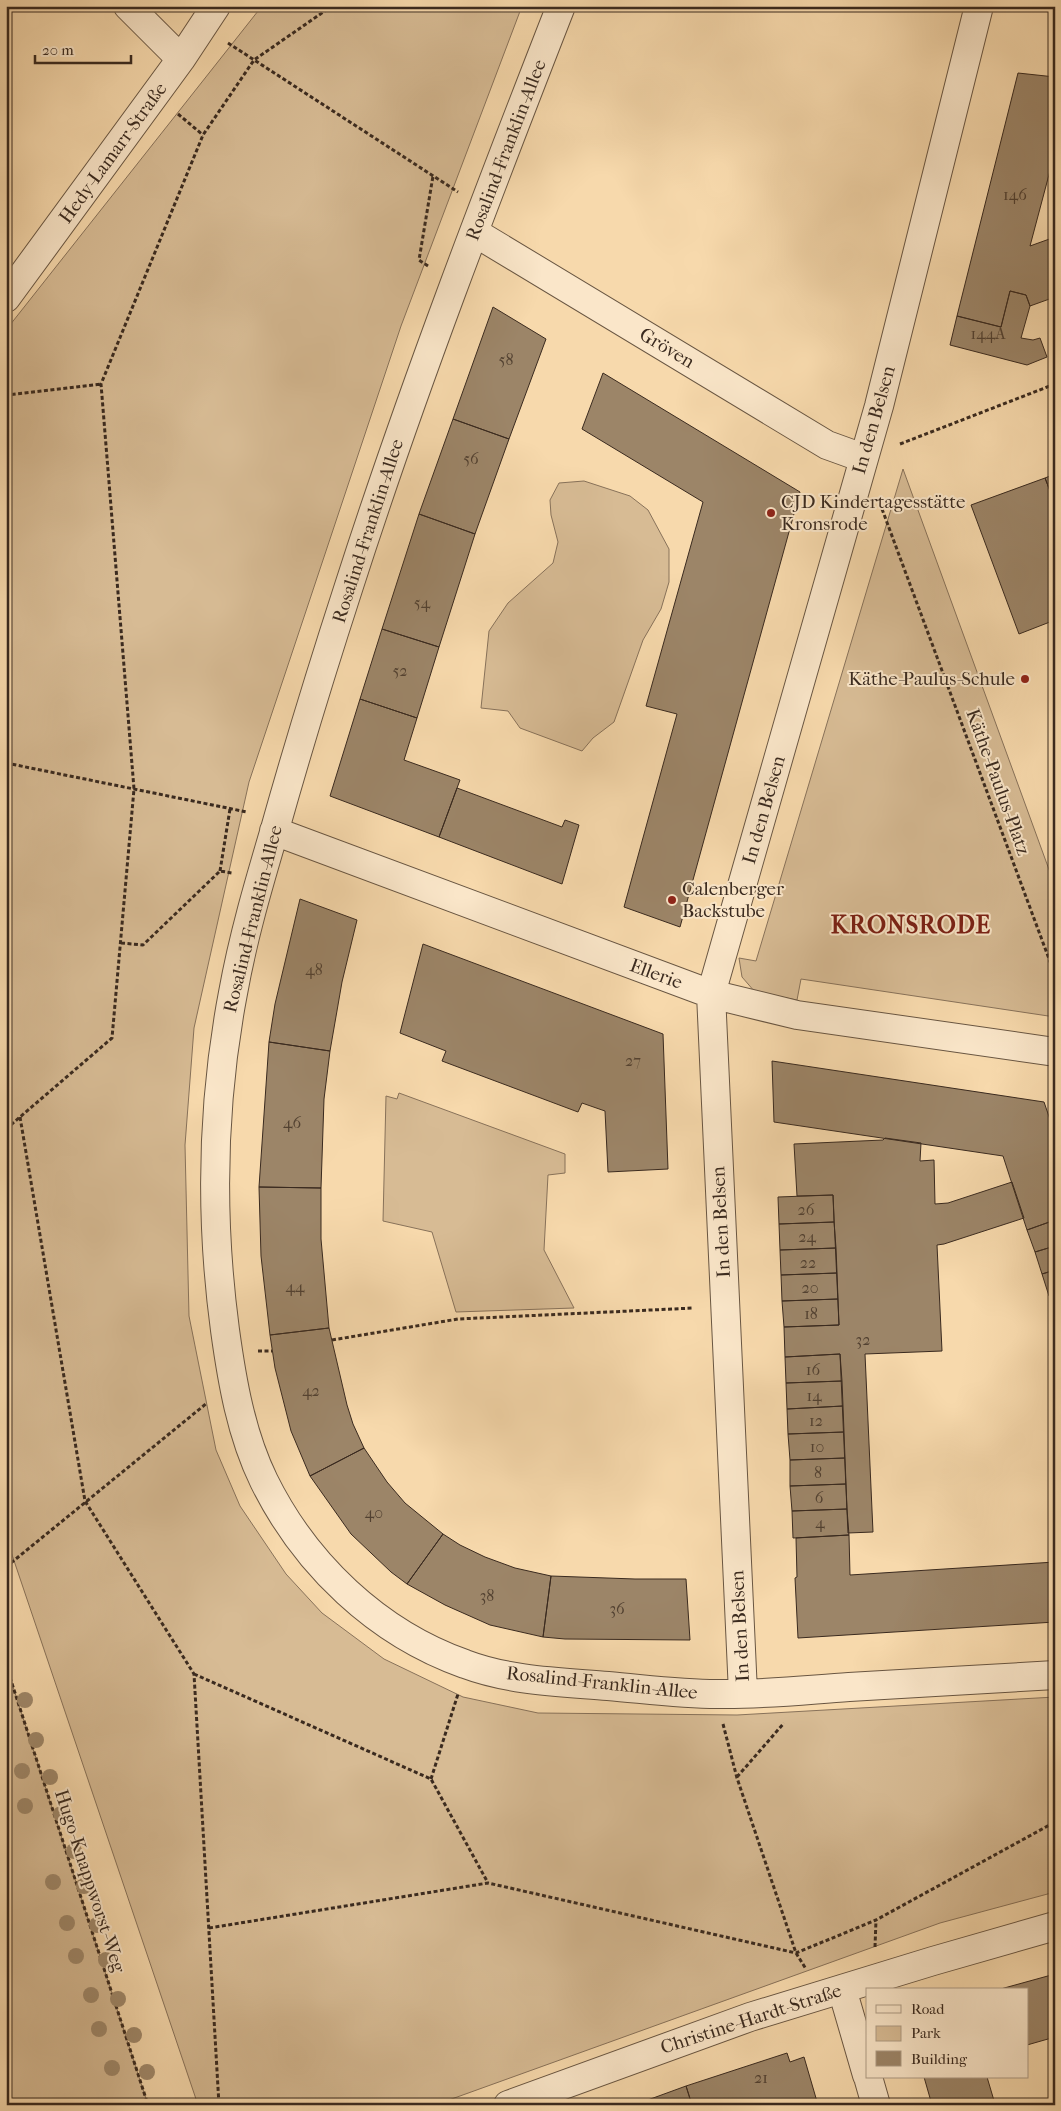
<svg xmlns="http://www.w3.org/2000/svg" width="1061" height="2111" font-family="'IM FELL French Canon',serif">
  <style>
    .green { fill: #d7bb94; stroke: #88725a }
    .building { fill: #9c8568; stroke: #3a2a1f }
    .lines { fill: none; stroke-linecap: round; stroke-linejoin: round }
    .minor-casing { stroke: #695642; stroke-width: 30 }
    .path { stroke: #3a2a1f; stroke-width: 3; stroke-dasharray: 4 2.5; stroke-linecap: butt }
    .minor { stroke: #fae6c9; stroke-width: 28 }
    .tree { fill: #a0896b }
    .poi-dot { fill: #8f2418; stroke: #fae6c9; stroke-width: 2 }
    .labels { text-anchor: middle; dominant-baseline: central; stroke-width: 4; stroke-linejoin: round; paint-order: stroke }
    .number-label { font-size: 16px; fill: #524131 }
    .street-label { font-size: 19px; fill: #3a2a1f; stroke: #fae6c9 }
    .poi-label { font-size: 19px; fill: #3a2a1f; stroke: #fae6c9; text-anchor: start }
    .district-label { font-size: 24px; font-weight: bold; letter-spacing: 1px; fill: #7a1f14; stroke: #fae6c9 }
  </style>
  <rect width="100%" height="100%" fill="#f7d9ac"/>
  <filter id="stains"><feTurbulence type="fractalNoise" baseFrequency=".004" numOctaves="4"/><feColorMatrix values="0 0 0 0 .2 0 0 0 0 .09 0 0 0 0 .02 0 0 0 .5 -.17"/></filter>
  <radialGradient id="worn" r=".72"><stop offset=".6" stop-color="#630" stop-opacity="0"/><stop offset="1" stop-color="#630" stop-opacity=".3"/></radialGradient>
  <path class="green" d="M262 6H522L401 326 249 782 194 1028 185 1145 189 1316 216 1450 240 1506 286 1574 322 1613 384 1659 463 1697 538 1713 737 1715 1055 1697V1892L940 1923 435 2105H198L6 1537V330Z
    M903 469 1055 886V1017L801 979 797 1000 755 992 742 977 739 958 756 961Z
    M584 481 630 496 648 510 669 549V582L661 609 643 640 614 722 593 738 582 751 520 728 508 711 481 708 489 631 508 603 553 563 558 542 551 515 550 500 559 483Z
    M399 1093 565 1154V1173L548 1175 544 1250 574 1308 456 1312 432 1232 383 1221 386 1096 397 1099Z
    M6 1665 148 2105H6Z"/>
  <path class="building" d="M1018 73 1055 77V152L1030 246 1055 237V297L1030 306 1026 295 1010 291 1001 327 957 316Z
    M1010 291 1026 295 1030 306 1021 338 1033 340 1040 338 1047 357 1027 365 950 345 957 316 1001 327Z
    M493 307 546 339 509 439 453 419Z
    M603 373 800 492 680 927 624 907 677 714 646 706 703 502 582 429Z
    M453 419 509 439 475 534 419 514Z
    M1055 474V504L1045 478Z
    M1045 478 1055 504V620L1019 634 971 505Z
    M419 514 475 534 439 647 382 629Z
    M382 629 439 647 417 718 360 699Z
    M360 699 417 718 404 760 460 780 439 837 330 796Z
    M457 788 562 827 565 820 579 825 562 884 439 837Z
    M300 899 357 920 342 982 330 1051 269 1042 275 1004Z
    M423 944 663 1034 668 1169 608 1172 605 1111 582 1103 578 1112 442 1061 446 1051 400 1033Z
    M269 1042 330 1051 324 1099 321 1188 259 1187Z
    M772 1061 1044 1102 1055 1134V1220L1027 1230 1003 1156 774 1122Z
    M885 1138 921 1143 920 1161 934 1160 935 1204 948 1203 1012 1182 1024 1218 944 1244 937 1245 942 1351 865 1354 873 1532 848 1533 840 1354 785 1357 784 1327 839 1325 833 1195 797 1196 794 1144 883 1140Z
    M259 1187 321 1188V1239L329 1328 270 1335 261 1256Z
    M833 1195 834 1222 779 1224 778 1197Z
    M1055 1220V1246L1035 1252 1027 1230Z
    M834 1222 836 1248 780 1250 779 1224Z
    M1055 1246V1270L1042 1274 1035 1252Z
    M836 1248 837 1273 781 1275 780 1250Z
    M1055 1270V1294L1049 1296 1042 1274Z
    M837 1273 838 1299 782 1301 781 1275Z
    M838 1299 839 1325 784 1327 782 1301Z
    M329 1328 347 1405 353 1424 364 1448 310 1476 291 1431 275 1368 270 1335Z
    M840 1354 842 1381 786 1383 785 1357Z
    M842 1381 843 1406 787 1409 786 1383Z
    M843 1406 844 1432 788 1434 787 1409Z
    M844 1432 845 1458 790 1460 788 1434Z
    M364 1448 387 1482 405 1503 443 1534 407 1584 391 1572 351 1534 310 1476Z
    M845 1458 846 1484 790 1486V1460Z
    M846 1484 847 1509 792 1511 790 1486Z
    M847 1509 849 1535 793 1538 792 1511Z
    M443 1534 460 1545 485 1557 515 1568 551 1576 543 1637 490 1625 445 1605 407 1584Z
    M849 1535 850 1575 1055 1562V1622L798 1638 795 1578 797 1577 796 1538Z
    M551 1576 635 1579H686L690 1640 565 1639 543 1637Z
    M1055 1974V2037L1027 2045V1990H997Z
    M787 2053 790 2062 804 2057 818 2105H692L686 2086Z
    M924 2077H987L995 2104 932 2105Z
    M686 2086 692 2105H635L645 2101Z"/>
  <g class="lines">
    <g class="minor-casing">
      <path id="minor" d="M128 6 181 59
        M561 6C486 198 412 390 349 586 323 666 298 747 275 829 259 883 243 937 233 993 212 1103 210 1218 225 1330 232 1381 241 1434 264 1481 305 1564 377 1633 465 1664 510 1681 560 1682 608 1686 644 1689 680 1694 717 1694 761 1695 805 1690 849 1687 918 1683 986 1679 1055 1675
        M474 232 827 445 863 458
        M6 298 181 59 216 6
        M274 831 711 994 797 1015 1055 1052
        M743 1693 711 994 879 406 979 6
        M842 1989 867 2075
        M868 2077 876 2105
        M508 2105 750 2017 933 1961 1055 1926"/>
    </g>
    <path class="path" d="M228 43 458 192
      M178 114 203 135
      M428 266 419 260 433 176
      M6 393 8 395 101 384
      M900 444 1055 384
      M882 509 1055 975
      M6 763 247 812
      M220 871 230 809
      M121 943 143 945 220 871 232 873
      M20 1117 85 1501 194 1674 219 2105
      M6 1129 112 1038 134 789 101 384 203 135 254 60 332 6
      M332 1340 458 1319 694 1308
      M258 1351H272
      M6 1551 10 1562
      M6 1567 207 1403
      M6 1665 148 2105
      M194 1674 431 1779 488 1883
      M723 1724 737 1778 796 1953 806 1969
      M737 1777 784 1723
      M431 1779 458 1694
      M209 1928 488 1883 796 1953 876 1920 1055 1822
      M875 1947 876 1920"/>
    <use href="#minor" class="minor"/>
  </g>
  <g class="tree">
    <circle cx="25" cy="1700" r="8"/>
    <circle cx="36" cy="1740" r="8"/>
    <circle cx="22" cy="1771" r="8"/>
    <circle cx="50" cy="1777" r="8"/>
    <circle cx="25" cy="1806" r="8"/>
    <circle cx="61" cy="1814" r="8"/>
    <circle cx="74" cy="1851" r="8"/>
    <circle cx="53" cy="1882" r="8"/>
    <circle cx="84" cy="1886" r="8"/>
    <circle cx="67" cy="1923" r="8"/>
    <circle cx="97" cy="1925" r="8"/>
    <circle cx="76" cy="1956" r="8"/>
    <circle cx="106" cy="1960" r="8"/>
    <circle cx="91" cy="1995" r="8"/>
    <circle cx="118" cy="1999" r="8"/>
    <circle cx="99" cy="2029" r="8"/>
    <circle cx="134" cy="2035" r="8"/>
    <circle cx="112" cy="2068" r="8"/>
    <circle cx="147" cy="2072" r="8"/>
  </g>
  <g class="poi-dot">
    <circle cx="771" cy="513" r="5"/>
    <circle cx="1025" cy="679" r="5"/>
    <circle cx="672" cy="900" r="5"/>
  </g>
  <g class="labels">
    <g class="number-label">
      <text x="1015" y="194">146</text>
      <text x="988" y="333">144A</text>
      <text x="506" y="359">58</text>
      <text x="471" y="458">56</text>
      <text x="422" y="602">54</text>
      <text x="400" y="670">52</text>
      <text x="314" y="969">48</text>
      <text x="633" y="1060">27</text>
      <text x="292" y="1122">46</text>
      <text x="806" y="1209">26</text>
      <text x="807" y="1236">24</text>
      <text x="808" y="1262">22</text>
      <text x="295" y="1286">44</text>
      <text x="810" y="1287">20</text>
      <text x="811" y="1313">18</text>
      <text x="863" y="1339">32</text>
      <text x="813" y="1369">16</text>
      <text x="311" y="1390">42</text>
      <text x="814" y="1395">14</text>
      <text x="816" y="1420">12</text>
      <text x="817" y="1446">10</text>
      <text x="818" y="1472">8</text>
      <text x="819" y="1497">6</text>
      <text x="374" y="1512">40</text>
      <text x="820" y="1522">4</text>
      <text x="487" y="1595">38</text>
      <text x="617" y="1608">36</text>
      <text x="761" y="2077">21</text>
    </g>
    <g class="street-label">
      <text transform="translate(506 150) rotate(-69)">Rosalind-Franklin-Allee</text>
      <text transform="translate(113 153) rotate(-54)">Hedy-Lamarr-Straße</text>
      <text transform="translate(667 348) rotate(31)">Gröven</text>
      <text transform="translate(874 420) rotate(-74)">In den Belsen</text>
      <text transform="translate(368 531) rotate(-72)">Rosalind-Franklin-Allee</text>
      <text transform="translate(998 782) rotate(70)">Käthe-Paulus-Platz</text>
      <text transform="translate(764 810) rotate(-74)">In den Belsen</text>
      <text transform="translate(253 919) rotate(-76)">Rosalind-Franklin-Allee</text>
      <text transform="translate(656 974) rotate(20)">Ellerie</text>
      <text transform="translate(721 1222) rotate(-93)">In den Belsen</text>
      <text transform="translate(740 1626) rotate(-93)">In den Belsen</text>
      <text transform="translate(602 1683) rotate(6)">Rosalind-Franklin-Allee</text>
      <text transform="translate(90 1881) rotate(72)">Hugo-Knappworst-Weg</text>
      <text transform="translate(751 2019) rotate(-18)">Christine-Hardt-Straße</text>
    </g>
    <g class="poi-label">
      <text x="781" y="502">CJD Kindertagesstätte<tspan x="781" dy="22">Kronsrode</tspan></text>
      <text x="1015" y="679" text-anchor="end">Käthe-Paulus-Schule</text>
      <text x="682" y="889">Calenberger<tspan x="682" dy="22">Backstube</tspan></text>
    </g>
    <g class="district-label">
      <text x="911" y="925">KRONSRODE</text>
    </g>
  </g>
  <rect width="1061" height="2111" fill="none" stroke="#f7d9ac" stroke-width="25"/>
  <rect x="8" y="8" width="1046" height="2096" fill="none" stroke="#3a2a1f" stroke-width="2.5"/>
  <rect x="12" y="12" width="1036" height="2086" fill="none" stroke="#3a2a1f"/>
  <rect x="866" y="1988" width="162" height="90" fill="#fae6c9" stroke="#ad9b85"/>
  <rect x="876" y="2005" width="25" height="8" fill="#fae6c9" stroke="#ad9b85"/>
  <text x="911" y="2014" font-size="15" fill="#3a2a1f">Road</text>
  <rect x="876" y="2026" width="25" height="15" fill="#d7bb94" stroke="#ad9b85"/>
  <text x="911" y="2038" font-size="15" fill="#3a2a1f">Park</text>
  <rect x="876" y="2051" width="25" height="15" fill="#9c8568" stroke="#ad9b85"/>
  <text x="911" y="2064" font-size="15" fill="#3a2a1f">Building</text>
  <path d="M35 55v8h96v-8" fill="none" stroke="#3a2a1f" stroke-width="2.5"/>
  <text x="42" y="55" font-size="15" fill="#3a2a1f" stroke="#fae6c9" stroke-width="4" paint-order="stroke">20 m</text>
  <rect width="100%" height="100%" filter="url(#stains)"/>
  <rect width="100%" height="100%" fill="url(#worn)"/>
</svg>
